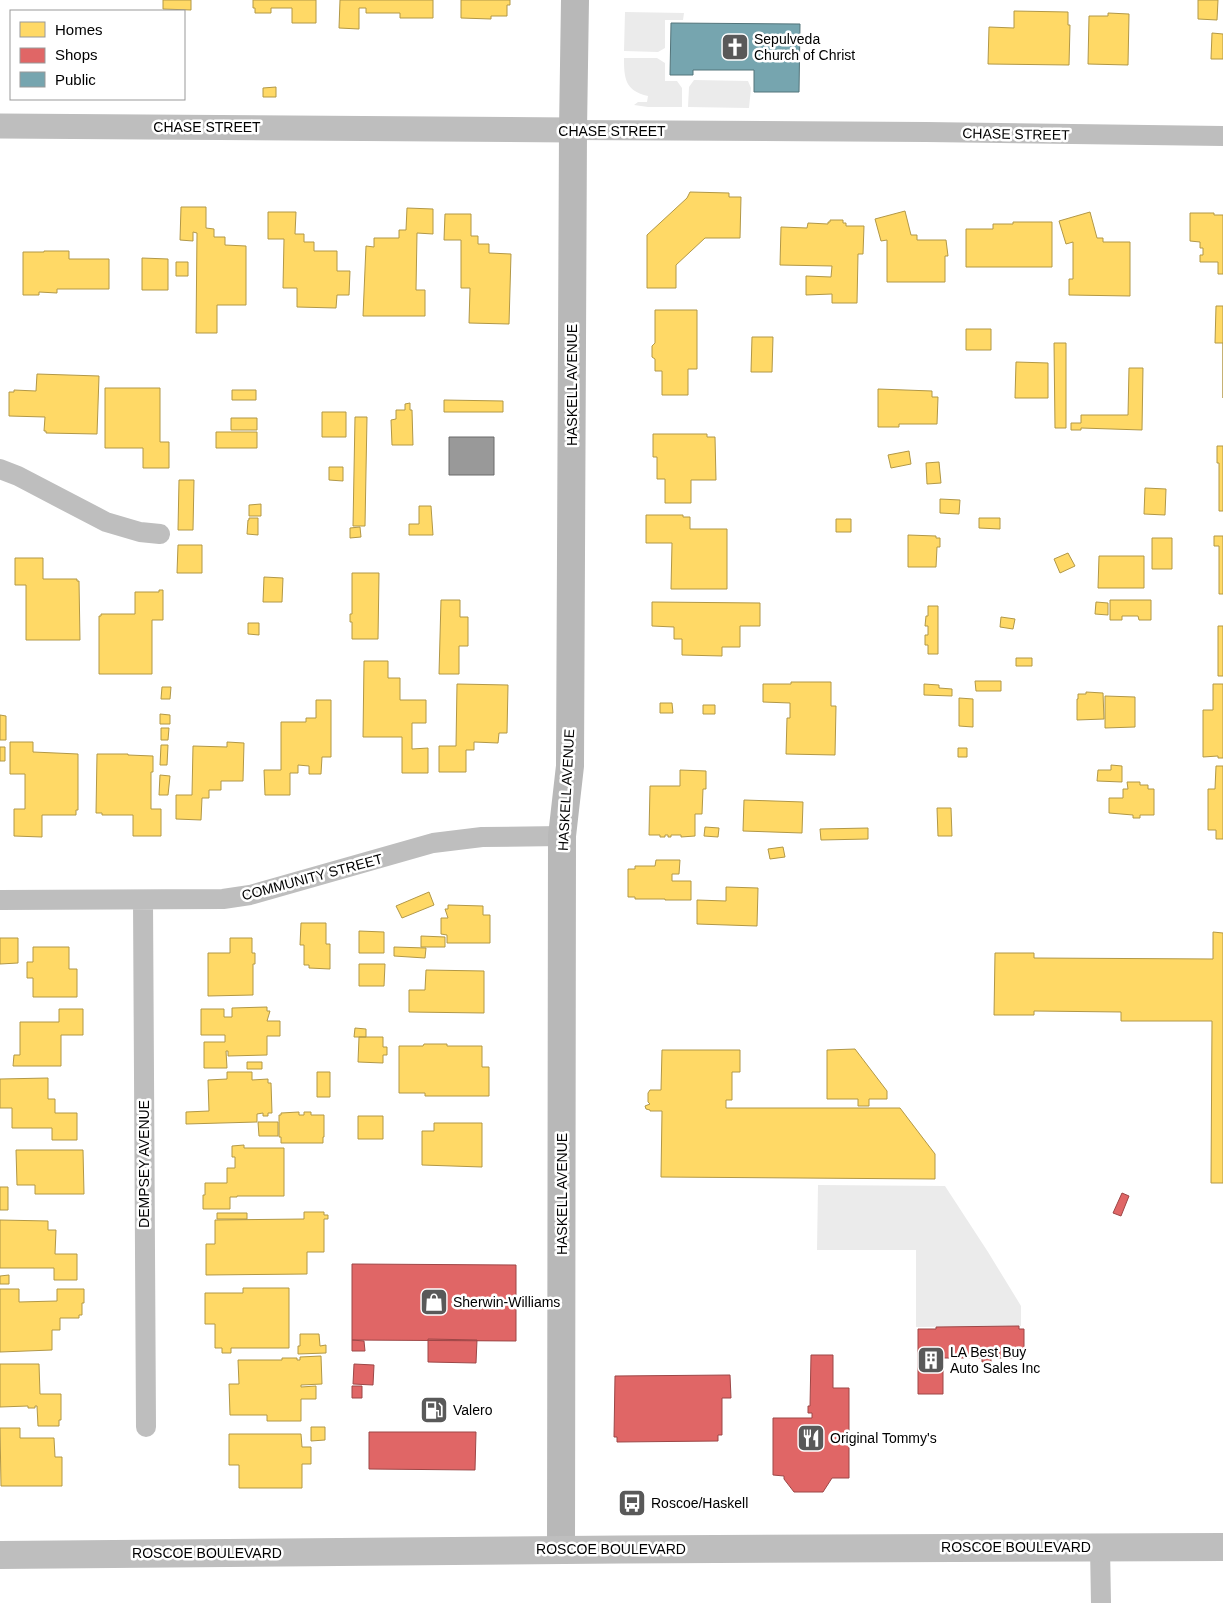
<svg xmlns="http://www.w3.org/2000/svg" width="1223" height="1603" font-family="Arial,sans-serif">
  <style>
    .green { fill: #ebebeb }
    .homes { fill: #ffd966; stroke: #b29847 }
    .shops { fill: #e06666; stroke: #9d4747 }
    .public { fill: #76a5af; stroke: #53747a }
    .industry { fill: #999; stroke: #6b6b6b }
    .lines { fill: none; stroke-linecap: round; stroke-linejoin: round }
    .minor { stroke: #bebebe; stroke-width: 20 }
    .tertiary { stroke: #bebebe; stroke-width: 25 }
    .secondary { stroke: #b8b8b8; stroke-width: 28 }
    .primary { stroke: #bebebe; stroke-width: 28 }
    .labels { text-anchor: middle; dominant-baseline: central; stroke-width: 5; stroke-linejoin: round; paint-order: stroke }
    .poi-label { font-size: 14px; fill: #000; stroke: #fff; text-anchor: start }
    .street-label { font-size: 14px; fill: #000; stroke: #fff }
  </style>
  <rect width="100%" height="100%" fill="#fff"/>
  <path class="green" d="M625 12 684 13 683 20H665V48L658 52 624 51Z
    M624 58H657L665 63V81H677L682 88V107H648L634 105 638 102H647L648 96C625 91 624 78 624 58Z
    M694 80 748 81 751 88 749 108 688 107 689 87Z
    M818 1185 945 1186 988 1252 1021 1306V1326L916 1327V1250H817Z"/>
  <path class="homes" d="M163 0H191V10L163 9Z
    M253 0H316V23H292V8H271V13H255V8H253Z
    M340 0H433V18H400V13H366V8H359V29L339 28Z
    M461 0H510V5H507V16H491V19L461 18Z
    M1198 0H1218L1217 20 1198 19Z
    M1014 11 1068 12V25H1070L1069 65 988 64 989 27 1014 28Z
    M1108 13 1129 14 1128 65 1088 64 1089 16H1108Z
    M1212 33 1223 34V59H1211Z
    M276 87V97H263V88Z
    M690 192 729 193V197H741L740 238H705L676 265V288H647V235L687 198Z
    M181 207H206V228L214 229V237H225V245L246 246V305H217V333H196L197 233 193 232V241L180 240Z
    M407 208 433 209V234L417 233 416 290H425V316H363L366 246 374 247V238H399V230H406Z
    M905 211 911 235H917V240H946L948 256H945V282H887V240L881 241 875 219Z
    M268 212H296L295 234H304V242H314V251H337V271H350L349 295H337L336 308 297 307V288H283L284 239H268Z
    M1090 212 1097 238H1103V242H1130V296L1069 295V279H1073V242L1066 244 1059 221Z
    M1190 213H1214V215H1223V274H1218V262H1200V255H1203V248H1200V242L1190 241Z
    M445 214H471V236H478V244H489V253L511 254 509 324 469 323 470 288H461V240H444Z
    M830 220H843V223H846V226H864L863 254H858L857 303H832V294L806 295V276L831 277 832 266 780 265 781 227 807 228 808 223 828 224V222H830Z
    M1013 222H1052V267H966V229H993V224H1013Z
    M44 251H69V259H109V289H57V293L39 292V295H23V252H44Z
    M142 258 168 259V290H142Z
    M176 262H188V276H176Z
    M1216 306H1223V398V343H1215Z
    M655 310H697V369H688V395H662V371H655V359L652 357V346L655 343Z
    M966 329H991V350H966Z
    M752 337H773L772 372H751Z
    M1054 343H1066V428H1055Z
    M1016 362 1048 363V398H1015Z
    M1129 368H1143L1142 430 1081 428V430H1071V423H1081V415H1128Z
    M37 374 99 376 97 434 46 433V431H44L45 417 9 416V392H14V390L36 391Z
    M105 388H160V442H169V468H143V448H105Z
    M878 389 932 391V397H938L937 424H899V427H878Z
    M232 390H256V400H232Z
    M444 400 503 401V412H444Z
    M410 403V410H412L413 445H392L391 420 396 419V410H405V404Z
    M322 412H346V437H322Z
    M355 417H367L365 526H353Z
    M231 418H257V430H231Z
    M216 432H257V448H216Z
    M653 434H707V437H715L716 480H691V503H665V479H657V457H653Z
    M1217 446H1223V511H1219V463H1217Z
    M909 451 911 464 891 468 888 455Z
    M939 462 941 483 927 484 926 463Z
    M329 467H343V481L329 480Z
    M179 480H194L193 530H178Z
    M1145 488 1166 489 1165 515 1144 514Z
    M940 499 960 500 959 514 940 513Z
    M261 504V516H249V505Z
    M419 506H431L433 535H409V524H419Z
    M646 515H683V517H690V529H727V589H671L672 543H646Z
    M249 518H258V535L247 534 248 520H249Z
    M979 518H1000V529L979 528Z
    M836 519H851V532H836Z
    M360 527 361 537 350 538V528Z
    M908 535 936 536V538H940V547H937L936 567H908Z
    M1214 536H1223V594H1219V546H1214Z
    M1152 538H1172V569H1152Z
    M178 545H202V573H177Z
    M1068 553 1075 566 1060 573 1054 559Z
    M1099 556H1144V588H1098Z
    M15 558H43V579H77V581H79L80 640H26V585H15Z
    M352 573H379L378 639H352V622H350V614H352Z
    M264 577 283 578 282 602H263Z
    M159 590H163V620H152V674H99V616H101V614H135V592H159Z
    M441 600H460V617H468V646H459V674H439Z
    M1110 600H1151V620H1139L1138 616H1122V620H1110Z
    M652 602 760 603V626H740V647H722V656L682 655V639H674V627L652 626Z
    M1096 602 1108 603V615L1095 614Z
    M928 606H938V654H928V645H925V635H928V626H925L926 616H928Z
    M1001 617 1015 619 1013 629 1000 627Z
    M248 623H259V635L248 634Z
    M1218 626H1223V676H1218Z
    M1016 658H1032V666H1016Z
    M364 661H388V678H400V700H426V723H412V749L428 748V773H402V737H363Z
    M975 681H1001V691H976Z
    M791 682H831V706H836L835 755 786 754 787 718H790V703L763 702V684H791Z
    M457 684 508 685 507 733H499L498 743 474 742V750H466V772H439V746H456Z
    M924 684 939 685V688L952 689V696L924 695Z
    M1213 684H1223V758H1218V756L1203 757V710H1213Z
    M162 687H171L170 699H161Z
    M1086 692 1103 693 1104 719 1077 720V699H1078V694H1086Z
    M1105 696 1135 697V727L1105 728Z
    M959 698 973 699V727L959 726Z
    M316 700H331V757H322L321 774H309V766L298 765V773H290V795H265L264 770H281V722H306V718H316Z
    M660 703H672L673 713H660Z
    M703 705H715V714H703Z
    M160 714 170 715V724H160Z
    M0 715 6 716V740H0Z
    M161 728H169L168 740H161Z
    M10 742H33V752L78 754V810H76V815H42V837L14 836V809H25V774H10Z
    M227 742 244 743 243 781H221V790H209V798H202L201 820 176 819V795H192L193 746 227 747Z
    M161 745H168L167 765H160Z
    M0 747H5V761H0Z
    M958 748H967V757H958Z
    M97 754H128V755L153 756V772H151V809H161V836H133V815H102V813H96Z
    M1111 765 1122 766V782L1097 781 1098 770H1111Z
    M1216 766H1223V839H1216V830H1208V789H1215Z
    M680 770 706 771V789H703L702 814H695V836L681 837V835H671V837H668V835H665V837H660V835H649L650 786H680Z
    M160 775 170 776 168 795H159Z
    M1127 782H1140V785H1148V789H1154V815H1140V818H1133V815L1109 813V798H1123V789H1128Z
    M744 800 803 802 802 833 743 831Z
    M937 808H951L952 836H938Z
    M705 827 719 828 718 837 704 836Z
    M868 828V839L821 840 820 829Z
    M783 847 785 857 770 859 768 849Z
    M656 860H680L679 874H672V881H691V900H665V899H635V897H628V869H635V866H655Z
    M726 887 758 888 757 926 697 924V900L726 901Z
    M429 892 434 905 402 918 396 906Z
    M448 905 483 906V915H490V943H447V935L441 934V918H448L445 909H448Z
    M301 923H326V944H330V969L309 968V965H304V945H300Z
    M359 931 384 932V953H359Z
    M1213 932 1223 933V1183H1211L1212 1021H1121V1012L1034 1011V1015H994L995 953H1034V958L1213 959Z
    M421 936 445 937V947H421Z
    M0 938H18V963L0 964Z
    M230 938H252V953H255V964H253V995L208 996V953H230Z
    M33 947H69V969H77V997H33V978H27V962H33Z
    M394 947 426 948 425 958 394 956Z
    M359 964H385L384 986H359Z
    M426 970 484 971V1013L409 1012V990H425Z
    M267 1007V1011H270L267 1021H280V1036H267V1055L228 1056V1051H226L227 1068H204V1042H225V1035H201V1009H224V1017H232V1008Z
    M59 1009H83V1035H61V1066H13L14 1055H20V1022H59Z
    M355 1028 366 1029V1037H354Z
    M359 1037H383V1047H387V1055H383V1063L358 1062Z
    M424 1044H447V1046H482V1067H489V1096H425V1093H399V1046H423Z
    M855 1049 887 1091V1099H869V1106H858V1099H827V1050Z
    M662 1050H740V1072H732V1100H726V1108H900L935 1154V1179L661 1177 662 1111H650V1110L646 1109 645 1106 650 1104 648 1102V1093L650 1090H661Z
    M247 1062H262V1069H247Z
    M227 1072H252V1080L268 1079V1083H271L272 1113H268V1116H263V1113L257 1114V1122L186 1124V1112L209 1111 208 1080 227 1079Z
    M317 1072H330V1097H317Z
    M48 1078V1099H55V1113H77V1140H52V1128H12V1108H0V1079Z
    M299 1112V1115H304V1112H311V1115H324V1137H323V1143H281V1137H279V1115H281V1113Z
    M358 1116H383V1139H358Z
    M258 1122H278V1136H259Z
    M434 1123H482V1167L422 1165V1131H434Z
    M244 1145V1148H284V1196H237V1197H230V1209H203V1195H205V1183H227V1168H235V1157H232V1146Z
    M16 1150H83L84 1194H35V1185H17Z
    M0 1187H8V1210H0Z
    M304 1212H324V1215H328V1219H324V1252H307V1274L206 1275V1244H215V1220L304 1219Z
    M217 1213H247V1219H217Z
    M0 1220 48 1221V1230H56L55 1254H77V1280H54V1268H0Z
    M9 1275V1284H0V1276Z
    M243 1288H289V1348H231V1353H222V1348H215V1324H205V1293H243Z
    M0 1289H19V1302L57 1301V1289H84V1303H82V1315H79V1318H60V1330H52V1350L0 1352Z
    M300 1334H319L320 1346 326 1345V1353L298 1354V1346H300Z
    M321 1356 322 1384 301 1385V1387L316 1386V1399H301V1421H267V1415H230L229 1384H239L238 1360H282V1358H297V1360H300V1357Z
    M0 1364H39L40 1394H61V1420H59V1426H38L37 1406H35V1408H28V1406L0 1407Z
    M311 1427H325V1440L311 1441Z
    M0 1428H20V1438H54L55 1457H62V1486H1Z
    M229 1434H301L302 1447H311V1464H302V1488H239V1465H229Z"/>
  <path class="shops" d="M1122 1193 1129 1196 1121 1216 1113 1213Z
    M352 1264 516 1265V1341L352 1340Z
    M1019 1326V1329H1024V1358H991V1362H982V1358H943V1394H918V1329H936V1327Z
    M428 1339 477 1340 476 1363 428 1362Z
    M352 1340 364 1341 365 1351H352Z
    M811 1355H833V1388H849V1478H832L823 1492H794L784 1479V1476L773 1475V1418H812V1413H808V1406H810Z
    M354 1364 374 1365 373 1385 353 1384Z
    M730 1375 731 1398H722V1435H718V1441L617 1442V1437H614L615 1376Z
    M352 1386H362V1398H352Z
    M369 1432H476L475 1470 369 1469Z"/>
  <path class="public" d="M671 23 800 24 799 92H754V70H693V75H670Z"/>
  <path class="industry" d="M449 437H494V475H449Z"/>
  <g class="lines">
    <path class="minor" d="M573 130 926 132 1223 136
      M0 469 18 476 106 522 140 532 160 534
      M0 900 223 899 250 895 433 843 482 837 562 836
      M143 900 146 1427
      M1100 1547 1101 1603"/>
    <path class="tertiary" d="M0 126 573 130"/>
    <path class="secondary" d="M561 1549 562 836 570 766 573 130 575 0"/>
    <path class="primary" d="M0 1555C408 1551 815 1547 1223 1547"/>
  </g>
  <defs>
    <g id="church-square" transform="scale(1.4375)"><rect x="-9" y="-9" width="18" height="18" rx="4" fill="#595959" stroke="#fff"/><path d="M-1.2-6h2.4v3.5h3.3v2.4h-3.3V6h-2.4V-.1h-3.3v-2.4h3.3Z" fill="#fff"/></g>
    <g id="shop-square" transform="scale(1.4375)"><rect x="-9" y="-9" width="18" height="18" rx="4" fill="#595959" stroke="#fff"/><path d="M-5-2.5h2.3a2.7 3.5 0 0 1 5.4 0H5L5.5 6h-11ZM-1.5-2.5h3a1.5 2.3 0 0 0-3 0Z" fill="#fff"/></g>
    <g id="building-square" transform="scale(1.4375)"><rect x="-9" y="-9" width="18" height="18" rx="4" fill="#595959" stroke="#fff"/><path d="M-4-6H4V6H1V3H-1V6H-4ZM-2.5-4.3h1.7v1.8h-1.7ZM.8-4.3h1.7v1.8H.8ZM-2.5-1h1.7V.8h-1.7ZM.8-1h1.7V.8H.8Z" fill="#fff"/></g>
    <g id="fuel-square" transform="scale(1.4375)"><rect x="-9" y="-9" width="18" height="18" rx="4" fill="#595959" stroke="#fff"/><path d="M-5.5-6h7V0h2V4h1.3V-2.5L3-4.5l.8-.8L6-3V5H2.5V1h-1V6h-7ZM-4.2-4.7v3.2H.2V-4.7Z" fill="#fff"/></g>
    <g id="restaurant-square" transform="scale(1.4375)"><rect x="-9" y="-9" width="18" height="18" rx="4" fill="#595959" stroke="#fff"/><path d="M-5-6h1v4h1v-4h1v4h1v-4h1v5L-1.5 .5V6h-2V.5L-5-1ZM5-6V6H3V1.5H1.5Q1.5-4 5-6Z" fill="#fff"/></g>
    <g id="bus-square" transform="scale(1.4375)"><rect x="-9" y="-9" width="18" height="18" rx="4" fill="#595959" stroke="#fff"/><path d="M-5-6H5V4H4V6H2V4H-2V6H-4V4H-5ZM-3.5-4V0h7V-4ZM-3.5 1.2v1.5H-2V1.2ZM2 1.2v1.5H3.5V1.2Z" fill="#fff"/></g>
  </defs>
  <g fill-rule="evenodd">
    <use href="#church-square" x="735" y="47"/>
    <use href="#shop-square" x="434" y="1302"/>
    <use href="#building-square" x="931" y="1360"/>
    <use href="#fuel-square" x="434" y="1410"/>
    <use href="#restaurant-square" x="811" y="1438"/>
    <use href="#bus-square" x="632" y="1503"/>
  </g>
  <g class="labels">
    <g class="poi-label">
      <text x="754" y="39">Sepulveda<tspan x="754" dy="16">Church of Christ</tspan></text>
      <text x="453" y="1302">Sherwin-Williams</text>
      <text x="950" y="1352">LA Best Buy<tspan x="950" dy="16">Auto Sales Inc</tspan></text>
      <text x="453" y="1410">Valero</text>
      <text x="830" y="1438">Original Tommy's</text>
      <text x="651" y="1503">Roscoe/Haskell</text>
    </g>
    <g class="street-label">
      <text x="207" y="127">CHASE STREET</text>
      <text x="612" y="131">CHASE STREET</text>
      <text transform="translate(1016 134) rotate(1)">CHASE STREET</text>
      <text transform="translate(572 385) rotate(-90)">HASKELL AVENUE</text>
      <text transform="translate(566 790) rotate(-87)">HASKELL AVENUE</text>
      <text transform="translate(312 877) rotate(-15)">COMMUNITY STREET</text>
      <text transform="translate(144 1164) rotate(-90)">DEMPSEY AVENUE</text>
      <text transform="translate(562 1194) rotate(-90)">HASKELL AVENUE</text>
      <text x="1016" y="1547">ROSCOE BOULEVARD</text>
      <text x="611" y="1549">ROSCOE BOULEVARD</text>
      <text x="207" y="1553">ROSCOE BOULEVARD</text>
    </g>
  </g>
  <rect x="10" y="10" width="175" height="90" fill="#ffffff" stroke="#999999"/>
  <rect x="20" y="22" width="25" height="15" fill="#ffd966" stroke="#999999"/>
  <text x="55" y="35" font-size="15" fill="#000000">Homes</text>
  <rect x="20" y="48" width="25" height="15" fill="#e06666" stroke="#999999"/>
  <text x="55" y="60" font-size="15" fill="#000000">Shops</text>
  <rect x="20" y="72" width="25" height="15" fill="#76a5af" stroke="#999999"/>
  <text x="55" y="85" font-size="15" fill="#000000">Public</text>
</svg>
